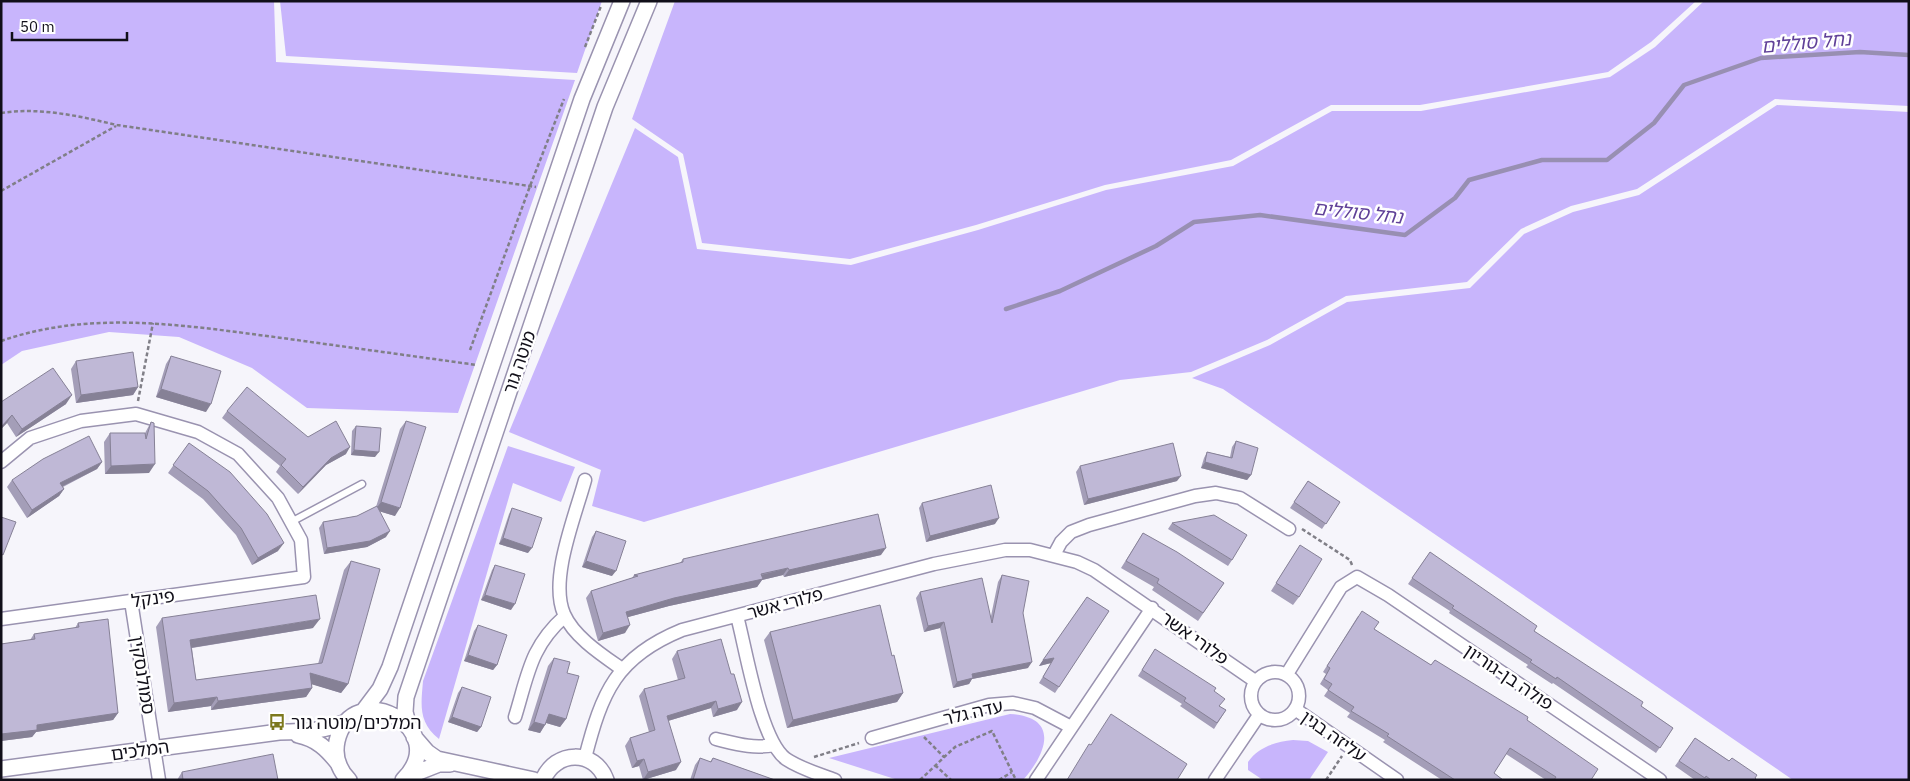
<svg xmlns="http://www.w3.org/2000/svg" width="1910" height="781" font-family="'IBM Plex Sans','Noto Sans Hebrew',sans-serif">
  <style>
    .green { fill: #c8b5fc }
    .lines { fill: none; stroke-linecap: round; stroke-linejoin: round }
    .stream { stroke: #988fb2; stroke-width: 4.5 }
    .service-casing { stroke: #9a93b0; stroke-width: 9 }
    .minor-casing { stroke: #9a93b0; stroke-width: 15 }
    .tertiary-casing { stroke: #9a93b0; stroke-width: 18 }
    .path { stroke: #807f87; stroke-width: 2.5; stroke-dasharray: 4 2.5; stroke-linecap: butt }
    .service { stroke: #fff; stroke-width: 6 }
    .minor { stroke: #fff; stroke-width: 12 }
    .tertiary { stroke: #fff; stroke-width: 15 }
    .wall { fill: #a49eb8 }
    .shaded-wall { fill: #868196 }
    .building { fill: #bfb8d6; stroke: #868196 }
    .labels { text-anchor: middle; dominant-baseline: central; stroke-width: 5; stroke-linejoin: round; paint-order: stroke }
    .street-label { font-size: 18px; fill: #110f19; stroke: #fff }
    .poi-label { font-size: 18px; fill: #110f19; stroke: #fff; text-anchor: start }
    .water-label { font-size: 19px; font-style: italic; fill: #604198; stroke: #fff }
  </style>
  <rect width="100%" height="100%" fill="#f6f5fb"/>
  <path class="green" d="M1 1H274L276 62 575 80 458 413 307 408 252 368 179 337 109 332 22 351 1 365Z
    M280 1H602L577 73 286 56Z
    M675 1H1696L1651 42 1608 72 1420 105H1331L1231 160 1105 185 976 225 850 259 702 243 683 154 632 119Z
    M1704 1H1909V106L1775 99 1637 189 1571 206 1521 229 1467 282 1346 296 1267 340 1191 372 1120 380 644 522 592 506 601 470 509 432 635 128 678 157 697 249 851 265 978 230 1106 190 1233 166 1332 111H1421L1610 77 1655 47Z
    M1777 105 1909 112V780H1793L1223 389 1192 378 1270 345 1347 302 1470 288 1524 234 1573 212 1639 195Z
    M508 446 575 467 561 502 513 483 439 739C418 722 421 705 423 681Z
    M1010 714C1060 717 1047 753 1023 780H898L829 758Z
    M1293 740 1308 741 1328 752 1309 780H1263L1248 770V762C1258 747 1275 742 1293 740Z"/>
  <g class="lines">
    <path class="stream" d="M1006 309 1060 291 1156 246 1194 222 1260 215 1405 235 1455 198 1469 180 1542 160H1607L1654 123 1684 85 1761 58 1860 52 1909 55"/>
    <g class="service-casing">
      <path id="service" d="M291 522 362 484"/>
    </g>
    <g class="minor-casing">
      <path id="minor" d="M1 462 30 438 81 421 136 414 198 432 238 454 278 498 301 540 304 577 1 619
        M585 480C575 517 549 579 564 614 574 637 602 655 622 669
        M1054 555 1061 542 1071 532 1089 525 1195 496 1216 493 1240 498 1289 529
        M131 601 159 780
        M737 616C746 649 760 740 786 759 801 769 819 774 835 780
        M1251 696a24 24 0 1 1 48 0a24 24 0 1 1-48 0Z
        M1287 674 1341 587 1357 577 1388 595 1660 780
        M1295 709 1397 780
        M515 717C528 675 530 647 565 616
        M872 738 989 705 1013 703 1035 708 1071 727
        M716 739C737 744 753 749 774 745
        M585 758C602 692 616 657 682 630L934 564 1005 550H1030L1077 562 1094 570 1255 681
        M1036 780 1152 608
        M1215 780 1259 715"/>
    </g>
    <g class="tertiary-casing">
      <path id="tertiary" d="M362 713 380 689 390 667 582 99 622 1
        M409 727 405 712 406 697 605 107 649 1
        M298 735C317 739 327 749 338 763
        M414 737 427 752 437 759 534 780
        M1 769 279 732C305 732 327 731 350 720
        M406 777 439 764H450
        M349 780C338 769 334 755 337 741 352 675 455 729 403 780
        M543 780C555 750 595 749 606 780"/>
    </g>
    <path class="path" d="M585 47 601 6
      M1 113C41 107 78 116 117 125L536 187
      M1 191 116 126
      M1 341C92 309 189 326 282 338 347 347 412 356 477 365
      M470 350 530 186 564 99
      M138 401 153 323
      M1302 529 1350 560 1352 565
      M924 737 944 757
      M814 757 859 743
      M935 765 951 780
      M920 780 955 747 992 731 1016 780
      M999 780 1012 772
      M1326 780 1342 756"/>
    <use href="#service" class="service"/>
    <use href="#minor" class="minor"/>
    <use href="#tertiary" class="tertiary"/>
  </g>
  <path class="wall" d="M171 356 206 412 156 397 166 364Z
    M76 361 138 387 133 395 76 403 71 369Z
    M1 402 66 404 16 437 7 423 1 429Z
    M227 411 308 437 346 454 326 465 298 494 276 472 280 466 222 418Z
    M406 421 395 516 379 511 386 537 367 547 324 554 319 528 323 522 357 516 376 507 400 429Z
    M151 422 149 473 105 474 104 442 110 433H145Z
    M356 426 375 457 351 455 352 431Z
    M1236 441 1251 475 1247 480 1201 468 1204 458 1207 452 1230 457 1232 447Z
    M189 443 278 551 252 565 236 535 203 499 168 473Z
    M102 462 97 469 63 487 64 489 59 496 27 518 7 487 12 480Z
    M1080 466 1177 481 1084 505 1076 472Z
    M1308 481 1340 502 1322 529 1290 508Z
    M922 503 995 524 926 542 919 508Z
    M512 508 528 553 499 544 509 514Z
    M1172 523 1232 560 1228 566 1168 529Z
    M596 531 612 576 582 567 592 537Z
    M1143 533 1224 583 1198 621 1152 590 1154 587 1121 568Z
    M1300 545 1299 597 1293 605 1271 591Z
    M1430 552 1534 631 1641 706 1673 728 1656 753 1553 683 1552 684 1526 667 1528 665 1449 613 1450 611 1408 584Z
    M881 555 784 577 783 575 762 580 757 587 669 606 628 617 625 633 598 641 586 598 591 591 632 578 634 575 680 563 683 559Z
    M351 561 348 684 341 693 312 684V688L306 697 211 710V706L168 712 156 627 162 618 313 628 192 648 196 680 318 664 344 570Z
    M495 565 511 610 481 600 492 570Z
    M1002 575 1023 613 1028 668 972 679 969 684 953 688 940 628 924 632 916 598 920 592 991 616 998 582Z
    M1087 597 1109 611 1055 693 1039 683 1051 663 1039 666Z
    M1358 616 1374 629 1431 665 1435 660 1527 720 1591 780H1546L1506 754 1494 773 1503 780H1442L1383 742 1385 740 1347 717 1350 713 1324 696 1328 690 1320 684 1326 674 1323 672Z
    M78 623 118 713 113 720 36 732 32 737 1 741V644L30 640 34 634 75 628Z
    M478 625 497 665 493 670 464 661 474 631Z
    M770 632 903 693 897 702 787 728 764 640Z
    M1155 649 1214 691 1219 706 1226 710 1214 729 1180 706 1182 704 1138 676Z
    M677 651 737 710 713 717 711 708 668 721 676 770 643 780 639 766 632 768 625 746 630 738 649 732 639 696 644 689 678 680 672 659Z
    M554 658 567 673 566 719 560 727 546 723 540 733 528 730 548 666Z
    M462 687 481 727 477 732 448 722 458 693Z
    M1695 738 1755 778 1757 780H1695L1675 766Z
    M700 758 710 762 713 758 775 780H690L695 765Z
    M182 772 278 780H177Z"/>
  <path class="shaded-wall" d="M138 387 133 395 76 403 81 395Z
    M161 389 211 404 206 412 156 397Z
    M72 395 66 404 16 437 22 429Z
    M12 415 7 423 1 429V427Z
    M350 447 346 454 326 465 298 494 303 487 331 458Z
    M354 450 379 452 375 457 351 455Z
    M102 462 97 469 55 490 60 483Z
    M1205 462 1251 475 1247 480 1201 468Z
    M155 464 149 473 105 474 111 466Z
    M1181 476 1177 481 1084 505 1088 499Z
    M64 489 59 496 27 518 32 510Z
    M381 502 400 508 395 516 375 510Z
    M999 518 995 524 926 542 930 536Z
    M390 531 386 537 367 547 324 554 327 548Z
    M503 538 532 548 528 553 499 544Z
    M284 543 278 551 252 565 258 558Z
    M886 548 881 555 784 577 789 570Z
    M586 561 616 571 612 576 582 567Z
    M788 568 783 575 762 580 757 587 669 606 621 619 626 612 674 598Z
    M485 595 515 604 511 610 481 600Z
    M320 619 313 628 184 649 190 640Z
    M944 622 940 628 924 632 928 626Z
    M630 625 625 633 598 641 603 633Z
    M468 655 497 665 493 670 464 661Z
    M1054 658 1051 663 1039 666 1043 660Z
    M1032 662 1028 668 972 679 969 684 953 688 957 682 972 674Z
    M310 673 348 684 341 693 304 682Z
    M312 688 306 697 211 710 218 701Z
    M903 693 897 702 787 728 793 720Z
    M217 697 211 706 168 712 174 703Z
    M716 701 711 708 661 723 667 716Z
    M742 702 737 710 713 717 718 709Z
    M118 713 113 720 36 732 32 737 1 741V734L37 725Z
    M549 714 566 719 560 727 543 722Z
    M452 717 481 727 477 732 448 722Z
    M534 722 545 725 540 733 528 730Z
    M644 759 639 766 632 768 637 761Z
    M681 762 676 770 643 780 648 772Z"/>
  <path class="building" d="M133 352 138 387 81 395 76 361Z
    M171 356 221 371 211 404 161 389Z
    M53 368 72 395 22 429 12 415 1 427V402Z
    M247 387 308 437 336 421 350 447 331 458 303 487 281 465 286 459 227 411Z
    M406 421 426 427 400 508 381 502Z
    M151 422 154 423 155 464 111 466 110 433H145L146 439Z
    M356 426 381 428 379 452 354 450Z
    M89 436 102 462 60 483 64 489 32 510 12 480 43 459Z
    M1236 441 1258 448 1251 475 1205 462 1207 452 1232 458Z
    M189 443 230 472 267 514 284 543 258 558 241 528 208 491 173 465Z
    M1173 443 1181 476 1088 499 1080 466Z
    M1308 481 1340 502 1326 524 1294 502Z
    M991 485 999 518 930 536 922 503Z
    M377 506 390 531 370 541 327 548 323 522 357 516Z
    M512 508 542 518 532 548 503 538Z
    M878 514 886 548 789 570 788 568 761 574 763 579 674 598 626 612 630 625 603 633 591 591 638 576 634 575 683 562V559Z
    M1214 515 1247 535 1232 560 1172 523Z
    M1 517 16 522 3 555 1 554Z
    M596 531 626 541 616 571 586 561Z
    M1143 533 1177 552 1224 583 1203 613 1157 583 1159 579 1126 561Z
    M1300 545 1322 559 1299 597 1276 583Z
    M1430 552 1537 626 1534 631 1643 702 1641 706 1673 728 1660 748 1557 677 1556 679 1530 662 1532 660 1452 608 1454 606 1412 578Z
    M351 561 380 569 348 684 310 673 312 688 218 701 217 697 174 703 162 618 316 595 320 619 190 640 196 680 322 663Z
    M495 565 525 574 515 604 485 595Z
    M1002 575 1029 581 1023 613 1032 662 972 674 973 678 957 682 944 622 928 626 920 592 982 578 992 623Z
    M1087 597 1109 611 1059 687 1043 677 1054 658 1043 660Z
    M880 605 892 656 894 655 903 693 793 720 770 632Z
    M1362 611 1379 622 1374 629 1431 665 1435 660 1528 717 1527 720 1598 769 1591 780H1554L1556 777 1510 748 1494 773 1503 780H1455L1387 736 1389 734 1351 711 1354 707 1328 690 1332 684 1324 679 1330 668 1327 666Z
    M108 619 118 713 37 725V730L1 734V644L35 639 34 634 79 627 78 623Z
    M478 625 507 635 497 665 468 655Z
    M721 639 731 674H734L742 702 718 709 716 701 667 716 681 762 648 772 644 759 637 761 630 738 655 730 644 689 685 678 677 651Z
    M1155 649 1216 688 1214 691 1225 699 1219 706 1226 710 1217 723 1184 701 1186 698 1142 670Z
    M554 658 570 662 567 673 579 676 566 719 549 714 545 725 534 722Z
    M462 687 491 697 481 727 452 717Z
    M1111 714 1187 764 1177 780H1067L1089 744 1091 745Z
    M1695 738 1729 761 1732 758 1757 775 1755 778 1757 780H1711L1706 776 1705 778 1679 761Z
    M273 754 278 780H183L182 772Z
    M700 758 711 762 713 758 775 780H693Z"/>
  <defs>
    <g id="bus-bare" transform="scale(1.35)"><path d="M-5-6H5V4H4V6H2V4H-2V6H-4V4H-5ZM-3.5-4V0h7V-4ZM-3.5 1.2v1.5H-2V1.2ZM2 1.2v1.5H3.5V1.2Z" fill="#7c781d" stroke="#fff" stroke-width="2.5" paint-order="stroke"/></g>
  </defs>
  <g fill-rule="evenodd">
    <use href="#bus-bare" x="277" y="722"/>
  </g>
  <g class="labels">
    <g class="street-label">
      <text transform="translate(519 362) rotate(-71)">מוטה גור</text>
      <text transform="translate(153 598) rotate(-8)">פינקל</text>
      <text transform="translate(785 603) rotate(-15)">פלורי אשר</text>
      <text transform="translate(1195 638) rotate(35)">פלורי אשר</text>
      <text transform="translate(143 675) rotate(81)">סמולנסקין</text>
      <text transform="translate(1509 677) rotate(34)">פולה בן-גוריון</text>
      <text transform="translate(973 712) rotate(-13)">עדה גלר</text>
      <text transform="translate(1334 736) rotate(35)">עליזה בגין</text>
      <text transform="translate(140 750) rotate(-8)">המלכים</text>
    </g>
    <g class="poi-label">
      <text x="291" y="722">המלכים/מוטה גור</text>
    </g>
    <g class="water-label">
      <text transform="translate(1806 42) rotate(-5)">נחל סוללים</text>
      <text transform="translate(1358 212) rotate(6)">נחל סוללים</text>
    </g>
  </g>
  <rect width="1910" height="781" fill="none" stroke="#110f19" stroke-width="5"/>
  <path d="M12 32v8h115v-8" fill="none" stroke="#110f19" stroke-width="2.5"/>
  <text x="20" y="32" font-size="15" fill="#110f19" stroke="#ffffff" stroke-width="4" paint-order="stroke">50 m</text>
</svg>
